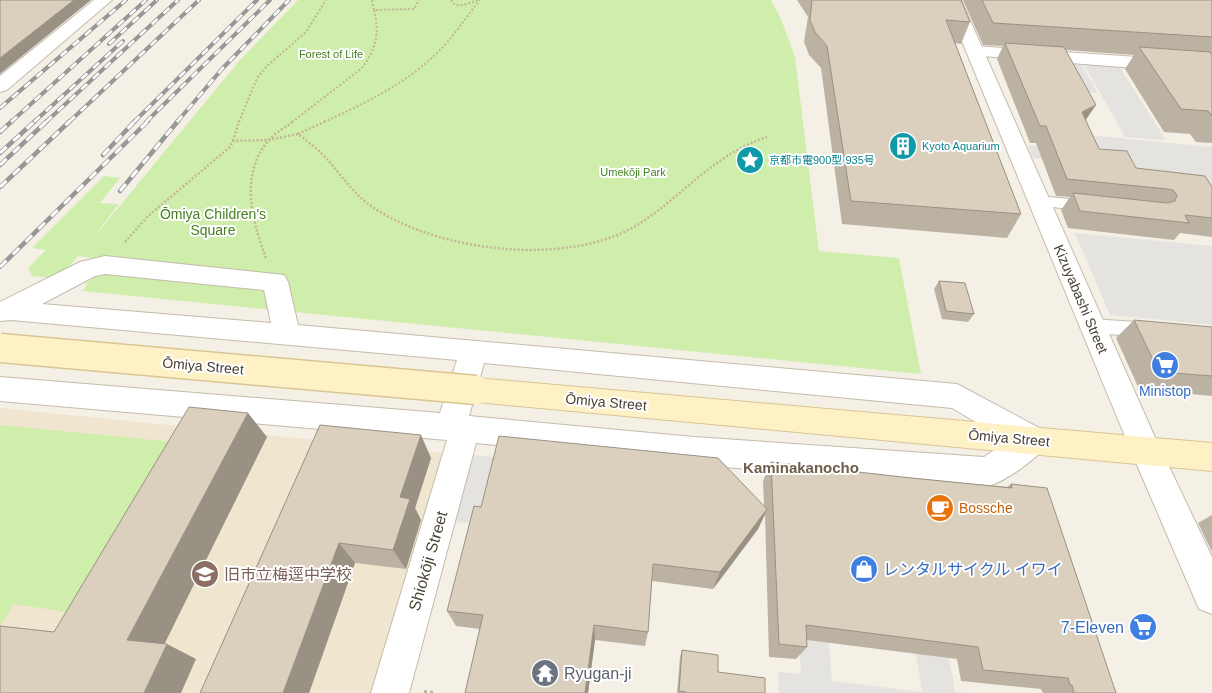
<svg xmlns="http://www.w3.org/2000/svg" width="1212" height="693" font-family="Helvetica,'Noto Sans JP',sans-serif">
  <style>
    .education { fill: #f0e6cf }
    .green { fill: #cfedab }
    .parking { fill: #e5e3df }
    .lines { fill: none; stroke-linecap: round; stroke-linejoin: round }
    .service-casing { stroke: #c4bbab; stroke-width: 2 }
    .minor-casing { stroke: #c4bbab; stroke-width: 2 }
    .tertiary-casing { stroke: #c4bbab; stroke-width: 2 }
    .secondary-casing { stroke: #d9c691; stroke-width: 2 }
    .path-far2 { stroke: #c5b597; stroke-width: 2; stroke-dasharray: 2 2; stroke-linecap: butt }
    .path-far1 { stroke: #c5b597; stroke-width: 2.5; stroke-dasharray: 2 2; stroke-linecap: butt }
    .path { stroke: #c5b597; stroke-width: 4; stroke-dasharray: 3 3; stroke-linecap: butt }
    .service { fill: #fff; fill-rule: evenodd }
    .minor { fill: #fff; fill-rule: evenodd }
    .tertiary { fill: #fff; fill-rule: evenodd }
    .secondary { fill: #fff1c6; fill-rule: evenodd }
    .rail-far1-casing { stroke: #979797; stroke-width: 4 }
    .rail-casing { stroke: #979797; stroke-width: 4.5 }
    .rail-far1 { stroke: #fff; stroke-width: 2.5; stroke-dasharray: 8; stroke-linecap: butt }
    .rail { stroke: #fff; stroke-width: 3; stroke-dasharray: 9; stroke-linecap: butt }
    .secondary-bridge-casing { stroke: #d9c691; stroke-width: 31; stroke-linecap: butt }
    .secondary-bridge { stroke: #fff1c6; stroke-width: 28 }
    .wall { fill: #bcb2a3 }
    .shaded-wall { fill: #999184 }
    .building { fill: #dbcfbd; stroke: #999184 }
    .labels { text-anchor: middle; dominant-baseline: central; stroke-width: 4; stroke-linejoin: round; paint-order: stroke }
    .far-park-label { font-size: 11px; fill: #458121; stroke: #fff }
    .far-culture-label { font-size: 11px; fill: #0d838f; stroke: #fff; text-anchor: start }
    .park-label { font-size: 14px; fill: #458121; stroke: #fff }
    .street-label { font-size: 14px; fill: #494135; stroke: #fff }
    .shop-label { font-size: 14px; fill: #366cbe; stroke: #fff }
    .food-label { font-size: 14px; fill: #c56008; stroke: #fff; text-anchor: start }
    .neighbourhood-label { font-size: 15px; font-weight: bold; fill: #6d5f4b; stroke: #fff }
    .near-street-label { font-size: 16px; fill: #494135; stroke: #fff }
    .near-shop-label { font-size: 16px; fill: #366cbe; stroke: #fff; text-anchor: start }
    .near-education-label { font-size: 16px; fill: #785e54; stroke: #fff; text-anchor: start }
    .near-worship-label { font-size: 16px; fill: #5b616d; stroke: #fff; text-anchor: start }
  </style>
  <rect width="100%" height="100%" fill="#f5f0e6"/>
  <path class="education" d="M0 408 436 452 447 456 375 693H0Z"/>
  <path class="green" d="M298 0H771L781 19 795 57 819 251 899 258 921 374 83 291 100 259 78 256C61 277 59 279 32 276L28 268 46 250 32 248 104 176 120 178 100 203 119 204 85 248 240 60Z
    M0 425 185 443 87 615 14 604 0 626Z"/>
  <path class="parking" d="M1036 59 1080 62 1098 93 1052 90Z
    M1082 61 1117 63 1166 140 1125 137Z
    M1076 134 1212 147V226L1194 192 1135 170 1033 158 1028 145 1081 149Z
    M1075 233 1212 246V325L1110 315Z
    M474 455 503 458 486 525 455 522Z
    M790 483 816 486 832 681 922 692 891 493 920 495 955 691 970 693H779L778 672 801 674Z"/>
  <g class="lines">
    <g class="service-casing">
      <path id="service" d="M1039 196 1089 201 1095 202 1097 206 1095 210 1089 211 1034 205 1031 201 1034 197Z
        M1092 319 1151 323 1158 325 1160 330 1158 335 1151 337 1092 333 1086 331 1083 326 1086 321Z"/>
    </g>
    <g class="minor-casing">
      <path id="minor" d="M94 0H112L7 90 0 92V76Z
        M975 46 1212 62V74L969 55 966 51 969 47Z
        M105 256 284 275 288 282 298 325 957 384 1045 431 1049 440C1041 457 1007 480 989 486L694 465 476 443 409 693H371L447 440 0 401V377L440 413 457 360 11 320 0 321V302L80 262ZM105 274 264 290 271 323 42 304 95 276ZM484 363 952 408 1008 441 984 457 694 437 469 416Z
        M1146 437 1157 441 1212 557V614L1199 609 1131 451 1135 441Z"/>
    </g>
    <g class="tertiary-casing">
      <path id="tertiary" d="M945 0H961L1161 451 1157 461 1146 465 1135 461 1131 451Z"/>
    </g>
    <g class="secondary-casing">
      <path id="secondary" d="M476 378 1212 443V471L476 402 466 398 462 390 466 382Z"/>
    </g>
    <path class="path-far2" d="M372 0 374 10 414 9 419 0
      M451 0 455 5H464L478 0
      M239 122 257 78 266 67 306 32 326 0
      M292 122 361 69C376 50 380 34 374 10
      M324 122C363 104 404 85 436 54 453 38 465 18 480 0"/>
    <path class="path-far1" d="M298 134 326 121
      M233 141 239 121
      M125 242 148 216 230 147 233 141 269 140 298 134C308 142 318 149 327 159 341 175 353 193 371 206 437 252 569 268 639 224 685 194 714 154 767 137
      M266 258C252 221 239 174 269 140 275 133 286 127 294 121"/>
    <path class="path" d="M424 692 434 693"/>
    <use href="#service" class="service"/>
    <use href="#minor" class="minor"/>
    <use href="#tertiary" class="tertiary"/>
    <use href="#secondary" class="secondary"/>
    <g class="rail-far1-casing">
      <path id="rail-far1" d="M109 44 157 0
        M0 108 126 0
        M11 122 146 0
        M34 122 123 41
        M46 122 178 0
        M69 122 199 0
        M134 122 257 0
        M146 122 270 0
        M177 122 222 69 289 0"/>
    </g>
    <g class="rail-casing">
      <path id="rail" d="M0 132 12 121
        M0 153 35 121
        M103 155 135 121
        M0 165 47 121
        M0 187 70 121
        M120 191 178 121
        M0 267 148 121"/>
    </g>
    <use href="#rail-far1" class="rail-far1"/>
    <use href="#rail" class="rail"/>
    <g class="secondary-bridge-casing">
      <path id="secondary-bridge" d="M0 348 476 390"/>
    </g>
    <use href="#secondary-bridge" class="secondary-bridge"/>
  </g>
  <path class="wall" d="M797 0H961L970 22 961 44 955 43 1021 214 1007 238 842 224 821 68 809 55 804 42 808 17Z
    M963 0H1212V143L1196 142 1190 134 1164 132 1125 69 1134 55 1066 50 1086 121 1099 149 1136 168 1212 187V237L1180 233 1174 240 1068 228 1061 210 1070 197 1056 196 1036 143H1030L997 59 1003 46 983 45Z
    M939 281 974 314 968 322 942 319 934 289Z
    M1134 320 1212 327V396L1139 389 1116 338Z
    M320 425 431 458 415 508 421 520 406 569 355 563 309 693H200Z
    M771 462 902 477 1007 487 1011 484 1116 693H1043L1041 689 961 681 957 659 807 640V647L796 659 769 657 765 515 758 529 713 589 652 581 648 632 645 646 595 640 588 693H465L480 629 456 626 447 611 481 507 764 506 763 481Z
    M1212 515V552L1198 523Z
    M682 650 718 672 765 693H677L680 657Z"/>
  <path class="shaded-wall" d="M74 0H91L0 74V58Z
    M1096 105 1085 121 1082 112Z
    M248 413 267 437 159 655 127 640Z
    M421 435 431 458 415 508 421 520 406 569 393 550 400 497Z
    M767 509 758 529 713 589 720 572Z
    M339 543 355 563 309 693H283Z
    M594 625 595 640 588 693H585Z
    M167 644 196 659 181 693H144Z"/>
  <path class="building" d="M0 0H74L0 58Z
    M812 0H961L970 22 946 20 1021 214 851 201 827 46 815 32 810 20Z
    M982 0H1212V37L993 23Z
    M1005 43 1064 47 1096 105 1082 112 1099 149 1127 151 1136 168 1205 176 1212 187V218L1185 215 1189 223 1080 211 1073 193 1167 203 1175 201 1177 195 1173 190 1167 189 1067 179 1046 126H1040Z
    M1139 47 1210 52 1212 55V116L1208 111 1181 109Z
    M939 281 965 283 974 314 946 311Z
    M1134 320 1212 327V376L1159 372Z
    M189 407 248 413 127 640 167 644 144 693H0V626L54 632Z
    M320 425 421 435 400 497 410 499 393 550 339 543 283 693H200Z
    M499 436 718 458 767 509 720 572 653 564 648 632 594 625 585 693H465L483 615 447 611 474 506 481 507Z
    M771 462 902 477 1012 488 1011 484 1047 488 1116 693H1074L1072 685H1070L1068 678 983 670 978 647 806 625 807 647 779 644Z
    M682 650 718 655V672L765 678V693H686V692L679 691Z"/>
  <defs>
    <g id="building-disc" transform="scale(1.4375)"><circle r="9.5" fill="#0f9aa8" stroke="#fff"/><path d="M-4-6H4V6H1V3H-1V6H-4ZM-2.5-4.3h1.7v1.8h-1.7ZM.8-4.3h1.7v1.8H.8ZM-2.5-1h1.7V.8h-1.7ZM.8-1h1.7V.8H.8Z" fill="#fff"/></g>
    <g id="sight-disc" transform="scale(1.4375)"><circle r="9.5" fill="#0f9aa8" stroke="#fff"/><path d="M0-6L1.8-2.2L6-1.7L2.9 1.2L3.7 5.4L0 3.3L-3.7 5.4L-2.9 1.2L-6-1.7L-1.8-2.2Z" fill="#fff"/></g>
    <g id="supermarket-disc" transform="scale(1.4375)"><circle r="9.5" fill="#3f7fe0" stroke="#fff"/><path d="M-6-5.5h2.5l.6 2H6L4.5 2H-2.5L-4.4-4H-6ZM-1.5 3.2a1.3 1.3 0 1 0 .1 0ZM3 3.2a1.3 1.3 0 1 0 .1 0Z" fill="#fff"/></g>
    <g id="cafe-disc" transform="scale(1.4375)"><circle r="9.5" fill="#e8710a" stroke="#fff"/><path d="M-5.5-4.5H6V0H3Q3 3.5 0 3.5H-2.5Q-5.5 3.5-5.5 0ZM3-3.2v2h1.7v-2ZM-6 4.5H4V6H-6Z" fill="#fff"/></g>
    <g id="shop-disc" transform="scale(1.4375)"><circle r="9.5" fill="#3f7fe0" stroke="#fff"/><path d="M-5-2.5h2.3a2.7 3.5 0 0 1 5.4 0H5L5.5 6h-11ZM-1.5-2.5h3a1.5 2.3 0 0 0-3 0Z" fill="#fff"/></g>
    <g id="school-disc" transform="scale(1.4375)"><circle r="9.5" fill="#8d6e63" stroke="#fff"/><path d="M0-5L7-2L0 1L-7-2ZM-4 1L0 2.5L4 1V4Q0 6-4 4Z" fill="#fff"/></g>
    <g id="temple-disc" transform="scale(1.4375)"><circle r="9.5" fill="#6b7280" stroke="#fff"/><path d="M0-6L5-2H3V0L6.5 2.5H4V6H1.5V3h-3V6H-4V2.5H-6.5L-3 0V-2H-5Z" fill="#fff"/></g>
  </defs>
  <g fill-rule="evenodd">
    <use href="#building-disc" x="903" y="146"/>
    <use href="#sight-disc" x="750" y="160"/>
    <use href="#supermarket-disc" x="1165" y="365"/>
    <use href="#cafe-disc" x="940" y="508"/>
    <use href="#shop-disc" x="864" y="569"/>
    <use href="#school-disc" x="205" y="574"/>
    <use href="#supermarket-disc" x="1143" y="627"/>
    <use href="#temple-disc" x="545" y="673"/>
  </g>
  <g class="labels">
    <g class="far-park-label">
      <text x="331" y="54">Forest of Life</text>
      <text x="633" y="172">Umekōji Park</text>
    </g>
    <g class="far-culture-label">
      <text x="922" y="146">Kyoto Aquarium</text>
      <text x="769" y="160">京都市電900型 935号</text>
    </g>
    <g class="park-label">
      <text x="213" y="214">Ōmiya Children's<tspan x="213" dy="16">Square</tspan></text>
    </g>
    <g class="street-label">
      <text transform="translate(1081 299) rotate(67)">Kizuyabashi Street</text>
      <text transform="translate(203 366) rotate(5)">Ōmiya Street</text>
      <text transform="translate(606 402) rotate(5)">Ōmiya Street</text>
      <text transform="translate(1009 438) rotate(5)">Ōmiya Street</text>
    </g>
    <g class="shop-label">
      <text x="1165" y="391">Ministop</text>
    </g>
    <g class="food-label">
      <text x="959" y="508">Bossche</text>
    </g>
    <g class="neighbourhood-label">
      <text x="801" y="467">Kaminakanocho</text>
    </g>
    <g class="near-street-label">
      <text transform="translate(428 561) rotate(-74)">Shiokōji Street</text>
    </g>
    <g class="near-shop-label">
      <text x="883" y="569">レンタルサイクル イワイ</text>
      <text x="1124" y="627" text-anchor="end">7-Eleven</text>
    </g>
    <g class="near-education-label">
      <text x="224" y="574">旧市立梅逕中学校</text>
    </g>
    <g class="near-worship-label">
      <text x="564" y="673">Ryugan-ji</text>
    </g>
  </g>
</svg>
